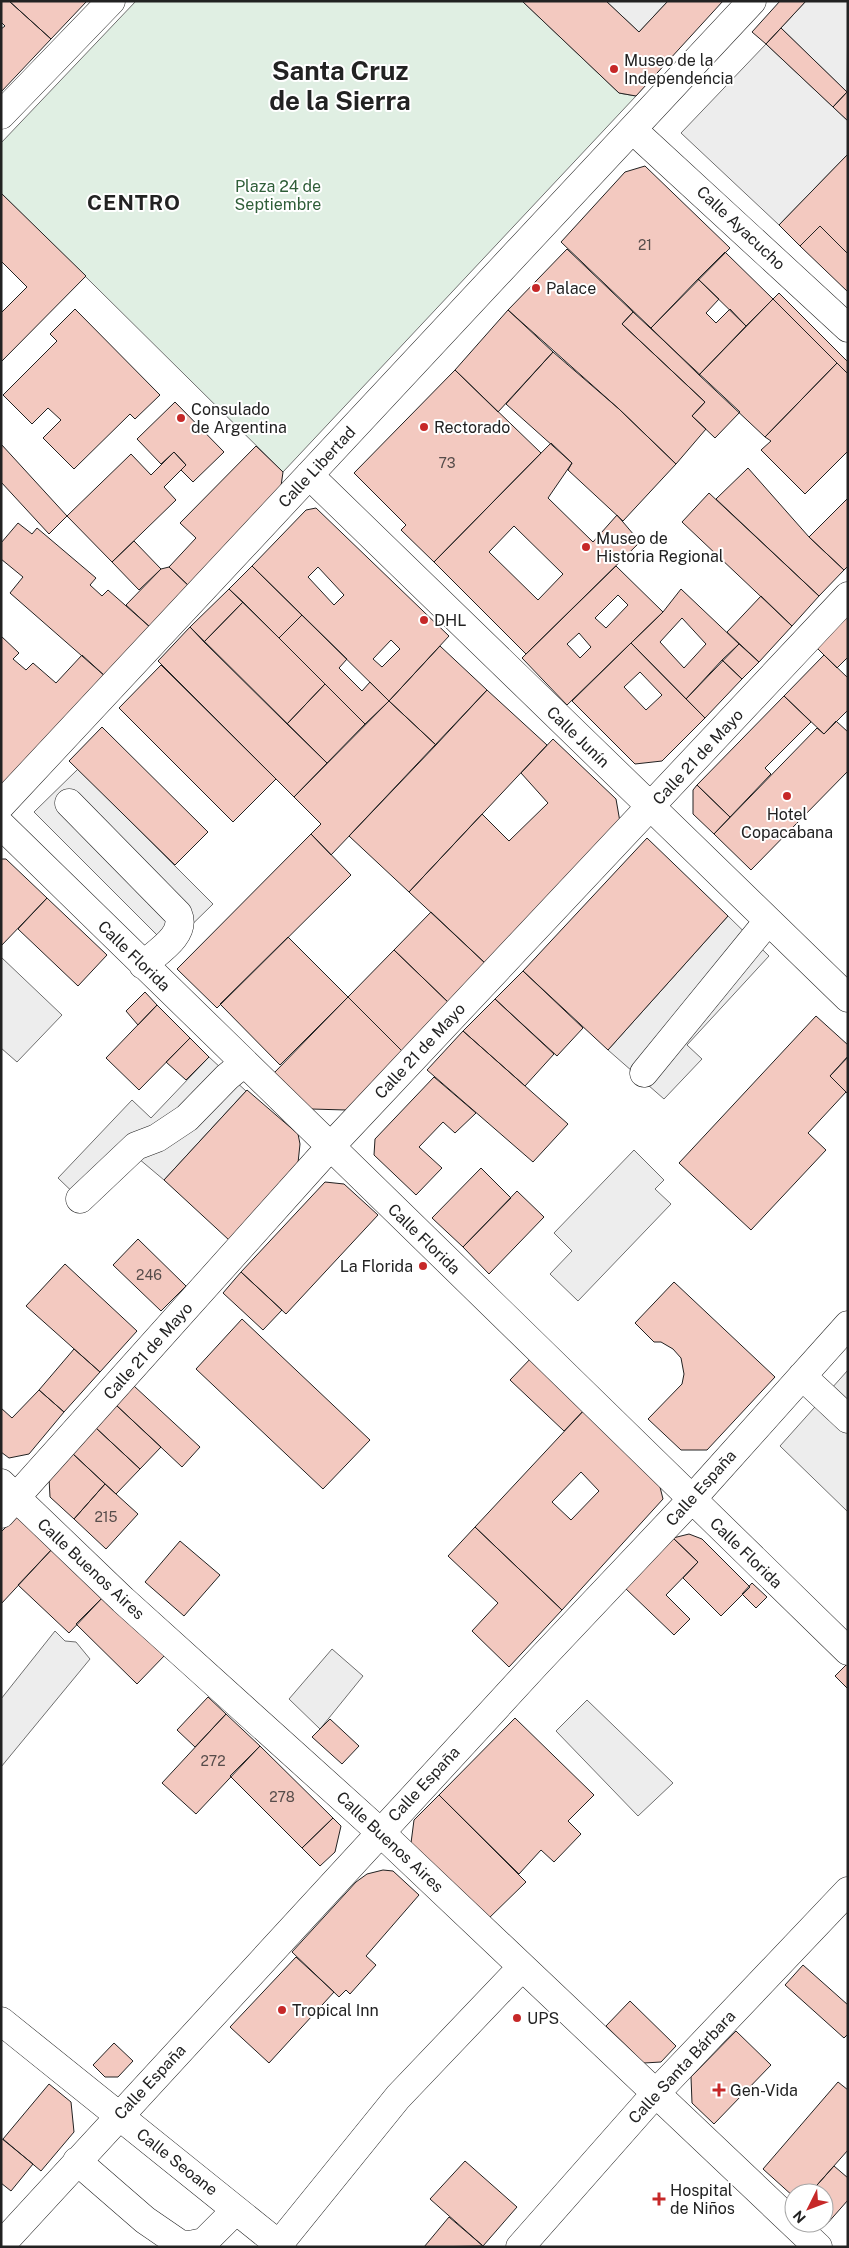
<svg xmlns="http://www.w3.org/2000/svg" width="849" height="2248" font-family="'Public Sans',sans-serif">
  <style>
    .green { fill: #e0efe3; stroke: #6f6f6f }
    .parking { fill: #ededed; stroke: #6f6f6f }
    .building { fill: #f3c9c0; stroke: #222; fill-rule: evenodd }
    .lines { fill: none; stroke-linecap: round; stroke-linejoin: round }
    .minor-casing { stroke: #222; stroke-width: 29 }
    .minor { stroke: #fff; stroke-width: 28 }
    .poi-dot { fill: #c62828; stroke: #fff; stroke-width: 2 }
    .labels { text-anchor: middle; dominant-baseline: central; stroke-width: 4; stroke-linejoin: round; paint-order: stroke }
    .number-label { font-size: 14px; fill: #564c4a }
    .poi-label { font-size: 16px; fill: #222; stroke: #fff; text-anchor: start }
    .park-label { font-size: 16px; fill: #2f5e38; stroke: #fff }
    .street-label { font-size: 16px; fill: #222; stroke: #fff }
    .district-label { font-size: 21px; font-weight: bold; letter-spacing: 1px; fill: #222; stroke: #fff }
    .town-label { font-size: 26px; font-weight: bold; fill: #222; stroke: #fff }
  </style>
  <rect width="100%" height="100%" fill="#fff"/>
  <path class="green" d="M136 1H522L619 93 636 96 283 472 1 193V143Z"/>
  <path class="parking" d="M606 1H668L639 32Z
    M806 1H848L847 92 781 28Z
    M766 44 848 121V154L779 225 681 133Z
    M78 769 213 904 169 947 34 812Z
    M728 916 769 956 687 1045 702 1059 664 1099 608 1050Z
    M1 957 62 1015 17 1062 1 1048Z
    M209 1057 246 1091 164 1180 132 1153 84 1203 58 1178 132 1100 151 1118Z
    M634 1150 664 1180 655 1189 671 1204 578 1301 550 1274 572 1251 554 1233Z
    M848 1370V1512L780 1446Z
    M55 1631 65 1641 76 1642 90 1659 1 1767V1699Z
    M332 1649 363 1676 320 1729 289 1699Z
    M587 1700 673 1783 638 1816 556 1731Z"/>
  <path class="building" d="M1 1H9L51 39 1 92V29L5 26 1 22Z
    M9 1H87L51 39Z
    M522 1H606L639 32 668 1H723L636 96 619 93Z
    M780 1H806L766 44 752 32Z
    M781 28 847 92 833 107 766 44Z
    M847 92H848V121L833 107Z
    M848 154V254L820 226 800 246 779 225Z
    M645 166 730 248 651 328 561 242 625 172Z
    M1 193 86 276 1 362V313L27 287 1 261Z
    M820 226 848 254V292L800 246Z
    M567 249 633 312 622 324 705 402 692 416 706 429 676 464 619 409 508 310Z
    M725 252 773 299 746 326 698 279Z
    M698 279 719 299 706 313 716 323 730 309 746 326 699 375 651 328Z
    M779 293 848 362V374L773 299Z
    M773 299 837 363 765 437 699 375Z
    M75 309 160 395 135 419 130 414 74 469 43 438 61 420 48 408 32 424 3 395 57 341 50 334Z
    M508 310 553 352 498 412 455 370Z
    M633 312 740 412 715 438 692 416 705 402 622 324Z
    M553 352 619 409 676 464 623 521 568 470 572 463 506 404Z
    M837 363 848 374V451L805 494 761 450 771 441 765 437Z
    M455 370 541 453 434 562 401 530 406 525 354 473Z
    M175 402 224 452 193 482 181 470 186 465 174 452 161 464 137 439Z
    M551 443 572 463 548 498 593 542 617 515 640 542 526 654 434 562ZM514 526 563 574 538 600 489 552Z
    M1 444 67 516 49 534 1 482Z
    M256 446 283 472 280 493 191 588 169 567 196 538 180 523Z
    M174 452 186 465 164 487 176 500 112 562 67 516 131 454 151 475Z
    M748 468 809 537 844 570 819 596 716 499Z
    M709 493 819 596 792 626 682 522Z
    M848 498V566L844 570 809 537Z
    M316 508 449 636 389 701 252 566 306 510ZM318 567 344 595 334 605 308 577ZM391 640 400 649 382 667 373 659Z
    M18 523 32 534 37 528 96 578 90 585 102 596 108 590 151 628 106 677 10 593 23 577 1 559V543Z
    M134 541 161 569 139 590 112 562Z
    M252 566 302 615 279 638 229 589Z
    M616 566 663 612 567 705 522 658ZM618 595 628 605 606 628 595 618ZM579 633 591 647 580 658 567 644Z
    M169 567 191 588 151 628 126 605 161 569Z
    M229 589 243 602 204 642 190 627Z
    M681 589 739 644 686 699 631 643 663 612ZM682 618 706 644 684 668 660 642Z
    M761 596 792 626 759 662 727 632Z
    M243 602 325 684 287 724 204 642Z
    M302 615 347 659 339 668 362 691 370 682 389 701 365 724 279 638Z
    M848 615V657L837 668 816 647Z
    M190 627 327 763 294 797 158 661Z
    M1 636 19 653 13 659 26 670 33 663 56 683 82 655 106 677 1 789Z
    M631 643 705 718 662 761 635 764 572 701ZM640 672 662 695 646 710 624 687Z
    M739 644 759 662 742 679 722 660Z
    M440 646 487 690 436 745 389 701Z
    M824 655 848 678V710L824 734 784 696Z
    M722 660 742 679 705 718 686 699Z
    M161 665 276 779 233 822 119 708Z
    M325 684 365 724 327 763 287 724Z
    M487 690 547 745 409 892 349 836Z
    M784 696 811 722 765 768 771 774 730 817 697 785Z
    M389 701 436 745 331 855 311 834 321 824 294 797Z
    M836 721 848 732V771L751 870 714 834 817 728 824 734Z
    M102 727 208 832 175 865 69 761Z
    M553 739 616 799 620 822 486 964 409 892 482 814 509 841 548 803 521 773Z
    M697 785 730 817 714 834 693 814V790Z
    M311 834 351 875 217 1008 177 969Z
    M647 838 728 916 608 1050 523 971Z
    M1 859H6L47 898 1 946Z
    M47 898 107 955 78 986 18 929Z
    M431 912 486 964 450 1004 394 950Z
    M288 937 348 997 280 1065 220 1004Z
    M394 950 450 1004 403 1052 348 997Z
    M523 971 583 1028 557 1056 495 999Z
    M145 992 157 1005 138 1025 126 1011Z
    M348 997 403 1052 346 1110 311 1109 274 1073Z
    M495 999 554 1054 525 1086 463 1031Z
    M157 1005 190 1038 139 1090 106 1058Z
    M816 1016 848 1045V1056L830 1076 846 1092 808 1133 826 1150 751 1230 679 1163Z
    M463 1031 568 1124 533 1162 427 1070Z
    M190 1038 209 1057 186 1080 166 1062Z
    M848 1057V1094L830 1076Z
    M434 1077 476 1113 455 1133 443 1122 419 1147 442 1168 416 1195 374 1155 375 1139Z
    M247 1090 298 1134 300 1144 298 1163 229 1240 164 1180Z
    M481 1168 511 1198 463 1247 432 1218Z
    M325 1182 344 1184 378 1215 286 1314 241 1272Z
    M517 1191 544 1217 489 1274 463 1247Z
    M138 1239 186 1286 161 1311 113 1265Z
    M65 1264 137 1331 100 1372 26 1306Z
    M241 1272 282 1310 263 1330 223 1293Z
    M674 1282 775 1377 707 1450H681L648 1419 682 1384 684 1374 681 1358 673 1349 661 1342H654L635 1323Z
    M242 1319 370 1440 323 1489 196 1369Z
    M74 1349 100 1372 64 1412 39 1390Z
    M533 1356 587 1407 564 1431 510 1380Z
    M134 1386 200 1447 182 1467 116 1405Z
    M39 1390 64 1412 29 1454 9 1458 1 1452V1408L12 1418Z
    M116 1405 161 1447 140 1469 96 1428Z
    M587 1407 660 1487 663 1499 562 1610 475 1527ZM581 1472 599 1491 571 1520 552 1502Z
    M96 1428 140 1469 116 1494 72 1453Z
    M72 1453 105 1484 74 1519 50 1497 49 1478Z
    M105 1484 138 1514 106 1549 74 1519Z
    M25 1516 54 1547 1 1604V1532L16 1517Z
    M475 1527 562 1610 509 1667 472 1631 498 1603 448 1556Z
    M689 1534 702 1539 750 1587 721 1616 683 1578 698 1562 673 1538Z
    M673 1538 698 1562 666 1595 690 1619 674 1635 625 1588Z
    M180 1541 220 1575 184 1616 145 1582Z
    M54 1547 105 1595 69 1633 18 1585Z
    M752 1583 767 1597 756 1608 742 1594Z
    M105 1595 166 1654 137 1684 76 1624Z
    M847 1664 848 1665V1689L835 1676Z
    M208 1697 226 1714 195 1747 177 1730Z
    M226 1714 260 1746 196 1814 162 1783Z
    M515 1718 594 1795 568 1821 581 1834 554 1862 541 1850 519 1874 439 1795Z
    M330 1719 359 1746 342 1764 312 1737Z
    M260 1746 333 1818 302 1848 230 1776Z
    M439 1795 526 1882 487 1920 411 1843 414 1820Z
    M333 1818 341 1826 335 1852 320 1866 302 1848Z
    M383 1870 393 1871 419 1895 366 1956 376 1965 350 1994 346 1990 339 1997 292 1952 356 1882 367 1874Z
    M296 1957 334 1992 269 2063 230 2027Z
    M803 1965 848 2005V2034L844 2038 785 1985Z
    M630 2001 676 2046 661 2062 644 2063 606 2026Z
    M736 2031 771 2065 714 2124 692 2103 691 2077Z
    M114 2043 133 2061 118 2077H105L93 2065Z
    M838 2082 848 2090V2150L810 2193H794V2197L763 2169Z
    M49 2084 71 2102 74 2132 41 2171 3 2139Z
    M1 2138 33 2164 11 2191 1 2183Z
    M465 2161 517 2207 483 2246 430 2199Z
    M834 2166 848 2178V2200L826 2225 824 2223V2193H810Z
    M449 2217 483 2246 424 2247Z"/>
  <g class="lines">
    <g class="minor-casing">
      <path id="minor" d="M1 115 111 1
        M633 130 848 328
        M309 475 848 998
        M69 803 178 914C187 935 157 952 143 965
        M1 805 752 1
        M1 825 848 1651
        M644 1073 768 921
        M80 1199 136 1146 157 1138 187 1118 227 1077 244 1063
        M802 1376 848 1419
        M1 1483 123 1600 380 1832 818 2247
        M1 1514 330 1147 848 596
        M1 2021 282 2247
        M77 2161 145 2220 180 2244 190 2245 204 2242 236 2210
        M279 2244 398 2097 522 1967
        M1 2245 536 1664 692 1499 848 1325
        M520 2247 655 2094 848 1891"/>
    </g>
    <use href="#minor" class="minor"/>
  </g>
  <g class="poi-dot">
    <circle cx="614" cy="69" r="5"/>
    <circle cx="536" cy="288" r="5"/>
    <circle cx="181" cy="418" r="5"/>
    <circle cx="424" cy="427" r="5"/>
    <circle cx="586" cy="547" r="5"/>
    <circle cx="424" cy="620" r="5"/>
    <circle cx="787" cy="796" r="5"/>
    <circle cx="423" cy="1266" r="5"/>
    <circle cx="282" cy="2010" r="5"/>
    <circle cx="517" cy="2018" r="5"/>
    <path d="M716.5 2082.5h5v5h5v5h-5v5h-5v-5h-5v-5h5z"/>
    <path d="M656.5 2191.5h5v5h5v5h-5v5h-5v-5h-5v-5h5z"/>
  </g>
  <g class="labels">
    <g class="number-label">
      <text x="645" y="245">21</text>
      <text x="447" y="463">73</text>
      <text x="149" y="1275">246</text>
      <text x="106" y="1517">215</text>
      <text x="213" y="1761">272</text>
      <text x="282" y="1797">278</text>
    </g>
    <g class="poi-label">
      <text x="624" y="60">Museo de la<tspan x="624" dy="18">Independencia</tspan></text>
      <text x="546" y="288">Palace</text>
      <text x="191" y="409">Consulado<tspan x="191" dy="18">de Argentina</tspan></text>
      <text x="434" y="427">Rectorado</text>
      <text x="596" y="538">Museo de<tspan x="596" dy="18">Historia Regional</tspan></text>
      <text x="434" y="620">DHL</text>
      <text x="787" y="814" text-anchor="middle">Hotel<tspan x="787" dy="18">Copacabana</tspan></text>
      <text x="413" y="1266" text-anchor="end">La Florida</text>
      <text x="292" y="2010">Tropical Inn</text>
      <text x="527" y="2018">UPS</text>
      <text x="730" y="2090">Gen-Vida</text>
      <text x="670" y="2190">Hospital<tspan x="670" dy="18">de Niños</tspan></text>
    </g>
    <g class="park-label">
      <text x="278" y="186">Plaza 24 de<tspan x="278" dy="18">Septiembre</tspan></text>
    </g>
    <g class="street-label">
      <text transform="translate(741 228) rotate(43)">Calle Ayacucho</text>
      <text transform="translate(317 467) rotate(-47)">Calle Libertad</text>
      <text transform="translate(578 737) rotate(44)">Calle Junín</text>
      <text transform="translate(698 757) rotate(-47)">Calle 21 de Mayo</text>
      <text transform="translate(134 956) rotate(44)">Calle Florida</text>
      <text transform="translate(420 1051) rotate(-47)">Calle 21 de Mayo</text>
      <text transform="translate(424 1239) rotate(44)">Calle Florida</text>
      <text transform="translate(148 1351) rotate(-48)">Calle 21 de Mayo</text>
      <text transform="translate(701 1488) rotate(-48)">Calle España</text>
      <text transform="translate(746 1553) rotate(44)">Calle Florida</text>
      <text transform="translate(91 1569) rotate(43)">Calle Buenos Aires</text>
      <text transform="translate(424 1784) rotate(-47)">Calle España</text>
      <text transform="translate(390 1842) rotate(43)">Calle Buenos Aires</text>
      <text transform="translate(682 2067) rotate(-47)">Calle Santa Bárbara</text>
      <text transform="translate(150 2082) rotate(-47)">Calle España</text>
      <text transform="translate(177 2162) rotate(38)">Calle Seoane</text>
    </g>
    <g class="district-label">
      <text x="134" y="202">CENTRO</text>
    </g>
    <g class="town-label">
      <text x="340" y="70">Santa Cruz<tspan x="340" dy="30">de la Sierra</tspan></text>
    </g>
  </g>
  <rect width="849" height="2248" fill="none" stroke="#222222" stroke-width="5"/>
  <g transform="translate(809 2208) rotate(228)"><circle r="24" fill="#ffffff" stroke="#a7a7a7"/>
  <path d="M0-4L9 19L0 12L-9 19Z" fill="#c62828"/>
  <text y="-8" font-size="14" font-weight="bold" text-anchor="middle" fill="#222222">N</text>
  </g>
</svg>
